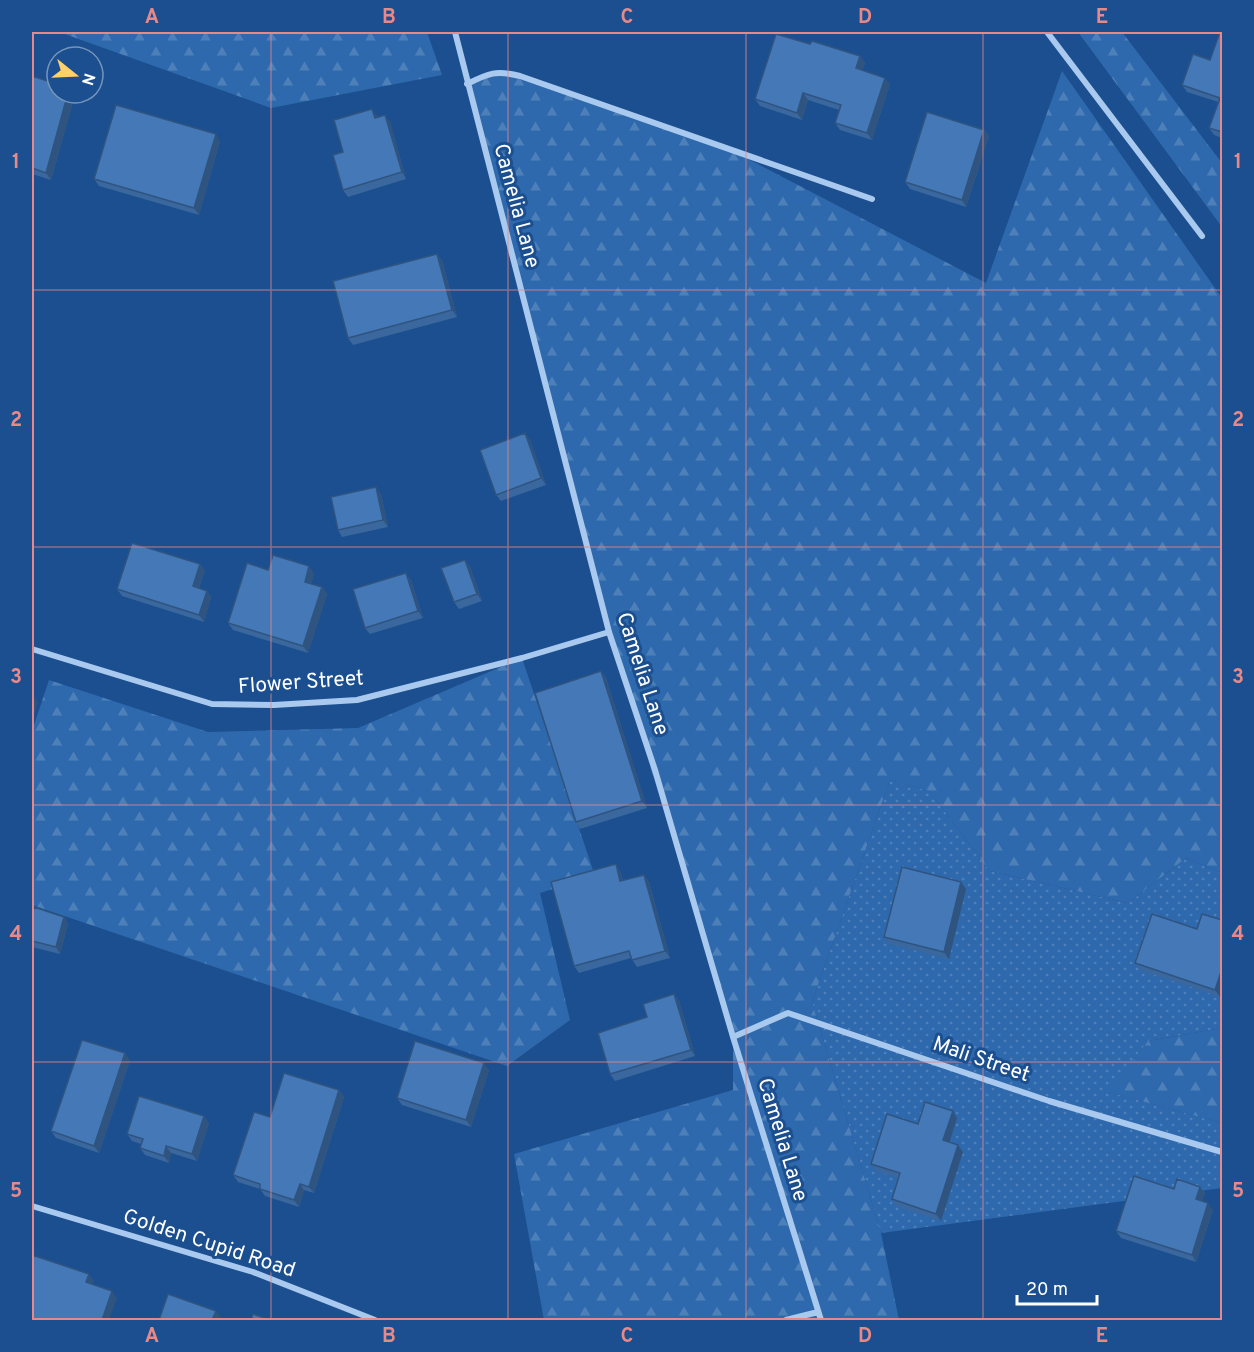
<svg xmlns="http://www.w3.org/2000/svg" width="1254" height="1352" font-family="Overpass,sans-serif">
  <style>
    .grass { fill: url(#grass-dots) }
    .forest { fill: url(#forest-firs) }
    .lines { fill: none; stroke-linecap: round; stroke-linejoin: round }
    .minor { stroke: #a9c9ee; stroke-width: 6 }
    .wall { fill: #3a679d }
    .shaded-wall { fill: #305480 }
    .building { fill: #4478b7; stroke: #305480; stroke-width: 1.5 }
    .grid { fill: none; stroke: #e88989; stroke-width: 1.5; stroke-opacity: 0.55 }
    .labels { text-anchor: middle; dominant-baseline: central; stroke-width: 6; stroke-linejoin: round; paint-order: stroke }
    .street-label { font-size: 21px; fill: #fff; stroke: #1b4f8f }
    .neatline { fill: none; stroke: #e88989; stroke-width: 2 }
    .grid-label { font-size: 20px; text-anchor: middle; font-weight: bold; fill: #e88989 }
  </style>
  <defs>
    <pattern id="grass-dots" width="8" height="8" patternUnits="userSpaceOnUse" patternTransform="scale(1.5)"><rect width="8" height="8" fill="#2e69ad"/><path d="M2 2h.1M6 6h.1" fill="none" stroke="#4d80b9" stroke-width="1.8" stroke-linecap="round"/></pattern>
    <pattern id="forest-firs" width="22" height="20" patternUnits="userSpaceOnUse" patternTransform="scale(1.5)"><rect width="22" height="20" fill="#2e69ad"/><path d="M5 1l3.5 6h-7zM16 11l3.5 6h-7z" fill="#4d80b9"/></pattern>
  </defs>
  <rect width="100%" height="100%" fill="#1b4f8f"/>
  <path class="grass" d="M890 780 929 791 990 871 1128 903 1186 858 1222 873V1028L1148 1041 1109 1092 1222 1123V1188L881 1233 812 1002Z"/>
  <path class="forest" d="M59 32H427L442 75 271 108Z
    M1078 32H1122L1222 163V227Z
    M1062 71 1222 298V873L1186 858 1128 903 990 871 929 791 890 780 812 1002 881 1233 899 1320H544L514 1154 733 1090V1037L609 632 467 84 498 72 727 148 986 283Z
    M522 658 595 876 540 893 570 1020 507 1066 32 905V731L49 680 208 732 358 728Z
    M1222 1028V1123L1108 1092 1148 1041Z"/>
  <g class="lines">
    <path class="minor" d="M455 32 609 632 655 770 733 1037 821 1320
      M1047 32 1202 236
      M467 84C489 73 496 70 520 76L872 199
      M32 649 212 704 274 705 357 700 522 658 609 632
      M733 1037 788 1013 1049 1101 1222 1152
      M32 1206 253 1272 375 1320
      M786 1320 818 1312"/>
  </g>
  <path class="wall" d="M1222 32V138L1214 135 1209 128 1218 102 1187 92 1182 85 1210 60Z
    M810 44 860 56 865 63 862 70 890 84 872 140 840 130 835 123 839 110 808 100 802 120 760 106 755 99Z
    M32 76 57 93H74L75 95 51 180 32 174Z
    M377 116 378 117 390 122 406 179 348 197 343 190V152Z
    M984 130 989 136 966 207 910 189 905 182Z
    M220 141 199 215 99 186 94 179Z
    M442 260 457 317 353 345 348 338Z
    M525 433 530 440 546 485 501 501 496 495Z
    M381 494 388 527 342 537 338 530Z
    M465 560 470 567 482 601 459 609 454 602Z
    M200 564 205 571 199 588 207 591 211 597 204 622 122 596 117 589Z
    M314 573 311 584 322 587 327 594 308 653 233 630 228 623Z
    M411 580 423 618 370 634 365 628Z
    M601 671 606 678 647 808 580 829 576 822Z
    M620 871 623 881 644 875 649 882 670 958 637 967 631 958 579 973 574 966Z
    M961 882 966 889 949 959 889 944 884 937Z
    M32 916 64 917 68 924 60 954 32 947Z
    M1222 920V990L1220 997 1140 970 1135 963 1197 929Z
    M674 994 679 1001 695 1056 615 1081 610 1074 647 1017Z
    M130 1060 99 1153 56 1138 51 1131Z
    M489 1070 471 1127 402 1105 397 1098Z
    M339 1090 344 1097 314 1193 304 1190 299 1207 265 1196 260 1189 238 1182 233 1175 270 1117Z
    M953 1111 957 1118 950 1142 963 1152 941 1221 896 1206 892 1199 898 1178 876 1171 871 1164 918 1124Z
    M209 1123 197 1161 171 1153 169 1163 145 1155 140 1148 141 1144 132 1141 127 1134Z
    M1200 1187 1205 1193 1202 1201 1213 1210 1196 1262 1121 1238 1116 1231 1174 1189Z"/>
  <path class="shaded-wall" d="M860 56 865 63 860 75 856 68Z
    M885 78 890 84 872 140 867 133Z
    M68 93H74L75 95 51 180 46 173Z
    M803 93 808 100 802 120 797 113Z
    M372 109 377 116 380 125 375 118Z
    M385 115 390 122 406 179 402 172Z
    M984 130 989 136 966 207 962 200Z
    M216 134 220 141 199 215 194 208Z
    M437 254 442 260 457 317 452 310Z
    M525 433 530 440 546 485 541 478Z
    M376 487 381 494 388 527 383 520Z
    M465 560 470 567 482 601 477 594Z
    M200 564 205 571 197 593 193 586Z
    M309 566 314 573 310 589 305 582Z
    M406 573 411 580 423 618 418 611Z
    M322 587 327 594 308 653 303 646Z
    M207 591 211 597 204 622 199 615Z
    M601 671 606 678 647 808 642 801Z
    M33 695 38 702 32 720V699Z
    M616 864 620 871 625 888 620 881Z
    M644 875 649 882 670 958 665 951Z
    M961 882 966 889 949 959 944 952Z
    M64 917 68 924 60 954 56 947Z
    M1222 969V990L1220 997 1215 990Z
    M674 994 679 1001 695 1056 691 1050Z
    M125 1053 130 1060 99 1153 94 1146Z
    M484 1063 489 1070 471 1127 466 1120Z
    M339 1090 344 1097 314 1193 309 1187Z
    M953 1111 957 1118 948 1147 943 1140Z
    M204 1116 209 1123 197 1161 192 1154Z
    M958 1145 963 1152 941 1221 936 1214Z
    M166 1146 171 1153 169 1163 164 1156Z
    M300 1184 304 1190 299 1207 294 1200Z
    M1200 1187 1205 1193 1201 1206 1196 1199Z
    M1208 1203 1213 1210 1196 1262 1192 1255Z
    M89 1274 94 1281 91 1289 86 1282Z
    M112 1291 117 1298 109 1320H102Z
    M216 1311 223 1320H212Z"/>
  <path class="building" d="M1220 32H1222V132L1209 128 1220 98 1182 85 1193 54 1210 60Z
    M776 34 810 44 812 41 860 56 856 68 885 78 867 133 835 123 841 105 803 93 797 113 755 99Z
    M32 76 57 84V93H68L46 173 32 168Z
    M116 105 216 134 194 208 94 179Z
    M372 109 375 118 385 115 402 172 343 190 333 155 343 152 334 120Z
    M927 112 984 130 962 200 905 182Z
    M437 254 452 310 348 338 333 281Z
    M525 433 541 478 496 495 480 450Z
    M376 487 383 520 338 530 331 497Z
    M132 543 200 564 193 586 207 591 199 615 117 589Z
    M273 555 309 566 305 582 322 587 303 646 228 623 247 563 268 570Z
    M465 560 477 594 454 602 441 568Z
    M406 573 418 611 365 628 353 589Z
    M601 671 642 801 576 822 535 693Z
    M616 864 620 881 644 875 665 951 632 960 629 951 574 966 551 882Z
    M902 867 961 882 944 952 884 937Z
    M34 907 64 917 56 947 32 941V916Z
    M1152 914 1197 929 1202 914 1222 920V969L1215 990 1135 963Z
    M674 994 691 1050 610 1074 598 1033 647 1017 643 1004Z
    M82 1040 125 1053 94 1146 51 1131Z
    M415 1041 484 1063 466 1120 397 1098Z
    M284 1073 339 1090 309 1187 300 1184 294 1200 260 1189V1184L233 1175 254 1112 270 1117Z
    M139 1096 204 1116 192 1154 166 1146 164 1156 140 1148 143 1139 127 1134Z
    M925 1102 953 1111 943 1140 958 1145 936 1214 892 1199 900 1173 871 1164 887 1114 918 1124Z
    M1134 1176 1174 1189 1177 1179 1200 1187 1196 1199 1208 1203 1192 1255 1116 1231Z
    M32 1255 89 1274 86 1282 112 1291 102 1320H32Z
    M168 1294 216 1311 212 1320H159Z
    M253 1314 270 1320H251Z"/>
  <path class="grid" d="M271 32V1320M508 32V1320M746 32V1320M983 32V1320M32 290H1222M32 547H1222M32 805H1222M32 1062H1222"/>
  <g class="labels">
    <g class="street-label">
      <text transform="translate(516 206) rotate(75)">Camelia Lane</text>
      <text transform="translate(642 674) rotate(72)">Camelia Lane</text>
      <text transform="translate(301 683) rotate(-4)">Flower Street</text>
      <text transform="translate(981 1060) rotate(19)">Mali Street</text>
      <text transform="translate(782 1140) rotate(73)">Camelia Lane</text>
      <text transform="translate(209 1244) rotate(18)">Golden Cupid Road</text>
    </g>
  </g>
  <rect width="1254" height="1352" fill="none" stroke="#1b4f8f" stroke-width="66"/>
  <g transform="translate(75 75) rotate(108)"><circle r="28" fill="#1b4f8f" stroke="#7695bc" stroke-width="1.5"/>
  <path d="M0-4.5L10 22L0 15L-10 22Z" fill="#ffd166"/>
  <text y="-9" font-size="16" font-weight="bold" text-anchor="middle" fill="#ffffff">N</text>
  </g>
  <path d="M1017 1295v9h80v-9" fill="none" stroke="#ffffff" stroke-width="3"/>
  <text x="1026" y="1295" font-size="18" fill="#ffffff" stroke="#1b4f8f" stroke-width="4.5" paint-order="stroke">20 m</text>
  <rect x="33" y="33" width="1188" height="1286" class="neatline"/>
  <g class="grid-label">
    <text x="152" y="23">A</text>
    <text x="389" y="23">B</text>
    <text x="627" y="23">C</text>
    <text x="865" y="23">D</text>
    <text x="1102" y="23">E</text>
    <text x="16" y="168">1</text>
    <text x="1238" y="168">1</text>
    <text x="16" y="426">2</text>
    <text x="1238" y="426">2</text>
    <text x="16" y="683">3</text>
    <text x="1238" y="683">3</text>
    <text x="16" y="940">4</text>
    <text x="1238" y="940">4</text>
    <text x="16" y="1197">5</text>
    <text x="1238" y="1197">5</text>
    <text x="152" y="1342">A</text>
    <text x="389" y="1342">B</text>
    <text x="627" y="1342">C</text>
    <text x="865" y="1342">D</text>
    <text x="1102" y="1342">E</text>
  </g>
</svg>
